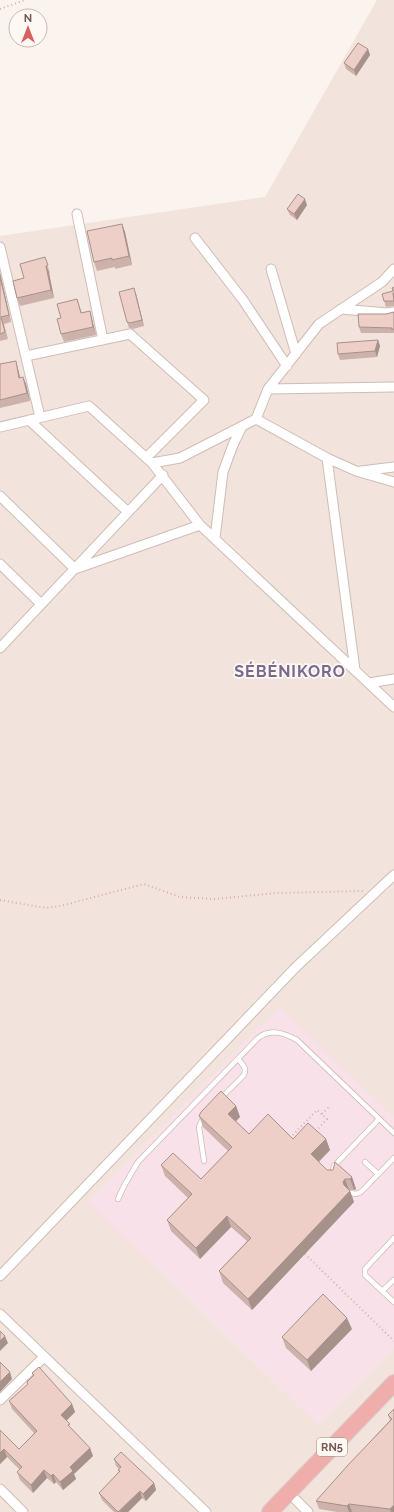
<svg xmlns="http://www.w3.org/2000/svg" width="394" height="1512" font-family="Raleway,sans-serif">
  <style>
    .residential { fill: #f2e4dc }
    .medical { fill: #f8e1e9 }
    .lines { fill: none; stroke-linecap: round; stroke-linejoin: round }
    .lane-casing { stroke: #cfbcb5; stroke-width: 6 }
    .street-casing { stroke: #cfbcb5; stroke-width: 11 }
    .highway-casing { stroke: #d8d0ce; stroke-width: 18 }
    .path { stroke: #d4b1aa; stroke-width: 2; stroke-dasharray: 1 3; stroke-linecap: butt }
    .lane { stroke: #fff; stroke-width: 4.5 }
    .street { stroke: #fff; stroke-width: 9 }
    .highway { stroke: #efaeab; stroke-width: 16 }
    .wall { fill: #cdb2ab }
    .shaded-wall { fill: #a7918b }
    .building { fill: #eecfc7; stroke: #a7918b }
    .labels { text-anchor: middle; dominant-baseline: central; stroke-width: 3.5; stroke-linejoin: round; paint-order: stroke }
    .shield { fill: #fef8f4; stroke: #9e8782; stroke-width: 1 }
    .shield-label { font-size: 11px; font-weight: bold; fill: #755751 }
    .district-label { font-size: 16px; font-weight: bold; letter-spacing: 1px; fill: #7b6990; stroke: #fef8f4 }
  </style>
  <rect width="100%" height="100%" fill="#fbf3ed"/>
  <path class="residential" d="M377 0H394V1512H0V236L265 197Z"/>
  <path class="medical" d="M279 1007 394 1118V1348L318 1425 88 1202Z"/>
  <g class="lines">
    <g class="lane-casing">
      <path id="lane" d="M220 1099 244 1075C247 1068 243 1065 238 1059
        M204 1116 199 1127 204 1161
        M365 1162 378 1174
        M334 1175 333 1172 334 1166 379 1119
        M351 1193 356 1194 361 1192 394 1158
        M118 1199 124 1186 138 1162 258 1038C271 1028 284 1033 297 1040L394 1133
        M394 1238 365 1269V1275L394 1302
        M382 1291 394 1280"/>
    </g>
    <g class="street-casing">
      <path id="street" d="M77 214 103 340
        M195 238 243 300 287 366
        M0 247 40 417
        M271 269 296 354
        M341 309 387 313 394 312
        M26 356 130 334 204 400 147 457
        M268 389 394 387
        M256 419 268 389 319 324 382 282 394 269
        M29 420 128 512
        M0 427 89 406 152 463 200 525 394 707
        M327 458 355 670
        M152 463 180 458 256 419 327 458 356 471 394 482
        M361 471 394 467
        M0 496 75 569 200 525
        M215 538 223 472 233 445 242 426
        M0 564 41 604
        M0 648 163 475
        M369 683 394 679
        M0 1276 296 967 394 875
        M0 1314 206 1512
        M0 1400 44 1357
        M0 1489 23 1512
        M296 1500 308 1512"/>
    </g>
    <g class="highway-casing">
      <path id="highway" d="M270 1512 394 1383"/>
    </g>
    <path class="path" d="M0 9 25 0
      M0 900 46 908 60 906 144 884 180 897 214 899 277 893 363 891
      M322 1114 329 1107
      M290 1138 317 1110 327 1119 316 1131
      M305 1254 394 1341"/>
    <use href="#lane" class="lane"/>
    <use href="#street" class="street"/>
    <use href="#highway" class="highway"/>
  </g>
  <path class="wall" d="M368 49 370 55 356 76 346 69 344 63Z
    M307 205 297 220 290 215 287 209Z
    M122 224 125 232 132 265 115 269V267L97 271 94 262Z
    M45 257 50 273H49L54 298 20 306 17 298 24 278Z
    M0 273 11 322 4 324 8 339 0 341Z
    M394 287V306L386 307 382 294 393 291Z
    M134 288 136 294 144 326 133 329 129 328 127 322Z
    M77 299 82 313 90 311 96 335 64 342 61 334V318Z
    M394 312V334V333H361L359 327 386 314Z
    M378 340 380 346 377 357 340 360 338 354Z
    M16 361 20 377H23L26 384 30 401 0 408V364Z
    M236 1106 240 1117 236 1121 249 1134 293 1139H326L330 1150 319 1162 327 1170 352 1177 356 1189 354 1190H349L350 1191 354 1202 252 1310 223 1283 219 1271 247 1241 231 1227 200 1259 171 1231 167 1220 188 1198 165 1176 161 1165 201 1179 228 1151 203 1127 199 1116Z
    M352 1329 311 1371 286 1348 282 1337Z
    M32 1373 72 1404 75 1412 66 1421 71 1428 90 1448 93 1456 74 1474 76 1479 63 1490 56 1482 54 1484 47 1478 33 1493 20 1480 17 1472 20 1470 7 1457 0 1464V1430L19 1449 34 1433 12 1409 9 1401 28 1385 27 1382 33 1376Z
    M394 1409V1512H337L319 1509 316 1501 390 1420 388 1415Z
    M114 1459 154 1483 156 1490 146 1501 142 1498 128 1512H114L102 1500 99 1493 119 1472 118 1470 119 1469 116 1466Z"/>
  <path class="shaded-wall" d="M368 49 370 55 356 76 354 70Z
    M305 199 307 205 297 220 294 214Z
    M122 224 125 232 132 265 129 256Z
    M46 266 49 273 54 298 51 290Z
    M0 273 11 322 9 315 0 277Z
    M134 288 136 294 144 326 142 320Z
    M90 311 96 335 93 327Z
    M378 340 380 346 377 357 375 351Z
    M16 361 22 385 19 378Z
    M23 377 26 384 30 401 27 393Z
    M236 1106 240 1117 232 1125 228 1114Z
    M326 1139 330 1150 315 1165 311 1154Z
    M352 1177 356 1189 354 1190 350 1179Z
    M345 1179 349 1190 347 1193 350 1191 354 1202 252 1310 248 1299 344 1185 343 1182Z
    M227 1216 231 1227 200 1259 196 1248Z
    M347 1318 352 1329 311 1371 307 1360Z
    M5 1336 8 1343 0 1351V1341Z
    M10 1372 12 1379 0 1392V1382Z
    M72 1404 75 1412 64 1423 61 1415Z
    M90 1448 93 1456 74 1474 76 1479 63 1490 60 1482 70 1467Z
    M4 1449 7 1457 0 1464V1453Z
    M44 1470 47 1478 33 1493 31 1485Z
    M53 1474 56 1482 54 1484 51 1476Z
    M154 1483 156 1490 146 1501 143 1494Z
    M140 1491 142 1498 128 1512H119Z
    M349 1504 352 1512H349L347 1506Z
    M394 1505V1512H391L390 1509Z"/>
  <path class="building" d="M358 43 368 49 354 70 344 63Z
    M298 194 305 199 294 214 287 209Z
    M122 224 129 256 112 260V258L94 262 87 231Z
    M45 257 48 265 46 266 51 290 17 298 13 281 24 278 20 264Z
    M0 277 9 315 1 317 5 332 0 334Z
    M394 287V297L393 293 394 301H384L382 294 393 291 392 288Z
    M134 288 142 320 130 323 127 322 119 292Z
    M77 299 81 313 90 311 93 327 61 334 57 319 61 318 57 304Z
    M394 312V329L392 330V328L359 327 358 314H386Z
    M378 340 375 351 338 354 337 343Z
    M16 361 19 378 23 377 27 393 0 400V364Z
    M221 1091 236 1106 228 1114 249 1134 268 1114 293 1139 308 1123 326 1139 311 1154 327 1170H333L335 1162 352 1177 350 1179H345L343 1182 344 1185 350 1191 248 1299 219 1271 251 1238 227 1216 196 1248 167 1220 192 1194 161 1165 173 1153 201 1179 232 1147 199 1116 201 1112Z
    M323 1294 347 1318 307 1360 282 1337Z
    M0 1331 5 1336 0 1341Z
    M0 1362 10 1372 0 1382Z
    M39 1367 72 1404 61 1415 70 1424 68 1425 90 1448 70 1467 73 1471 60 1482 53 1474 51 1476 44 1470 31 1485 17 1472 22 1467 4 1449 0 1453V1430L19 1449 37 1431 9 1401 28 1384 27 1382 34 1375 32 1373Z
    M394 1409V1505L390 1509 349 1504 347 1506 316 1501 349 1464 392 1419 388 1415Z
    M121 1452 154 1483 143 1494 140 1491 118 1512 99 1493 120 1471 118 1470 121 1467 114 1459Z"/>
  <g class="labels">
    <rect class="shield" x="317" y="1438" width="30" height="18" rx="3"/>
    <g class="shield-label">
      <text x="332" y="1447">RN5</text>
    </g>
    <g class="district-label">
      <text x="290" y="671">SÉBÉNIKORO</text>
    </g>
  </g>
  <g transform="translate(28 28)"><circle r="19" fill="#fef8f4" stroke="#c7b8b3"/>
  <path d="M0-3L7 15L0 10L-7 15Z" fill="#d8615f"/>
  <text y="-6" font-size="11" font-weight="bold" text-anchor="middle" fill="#755751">N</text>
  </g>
</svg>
